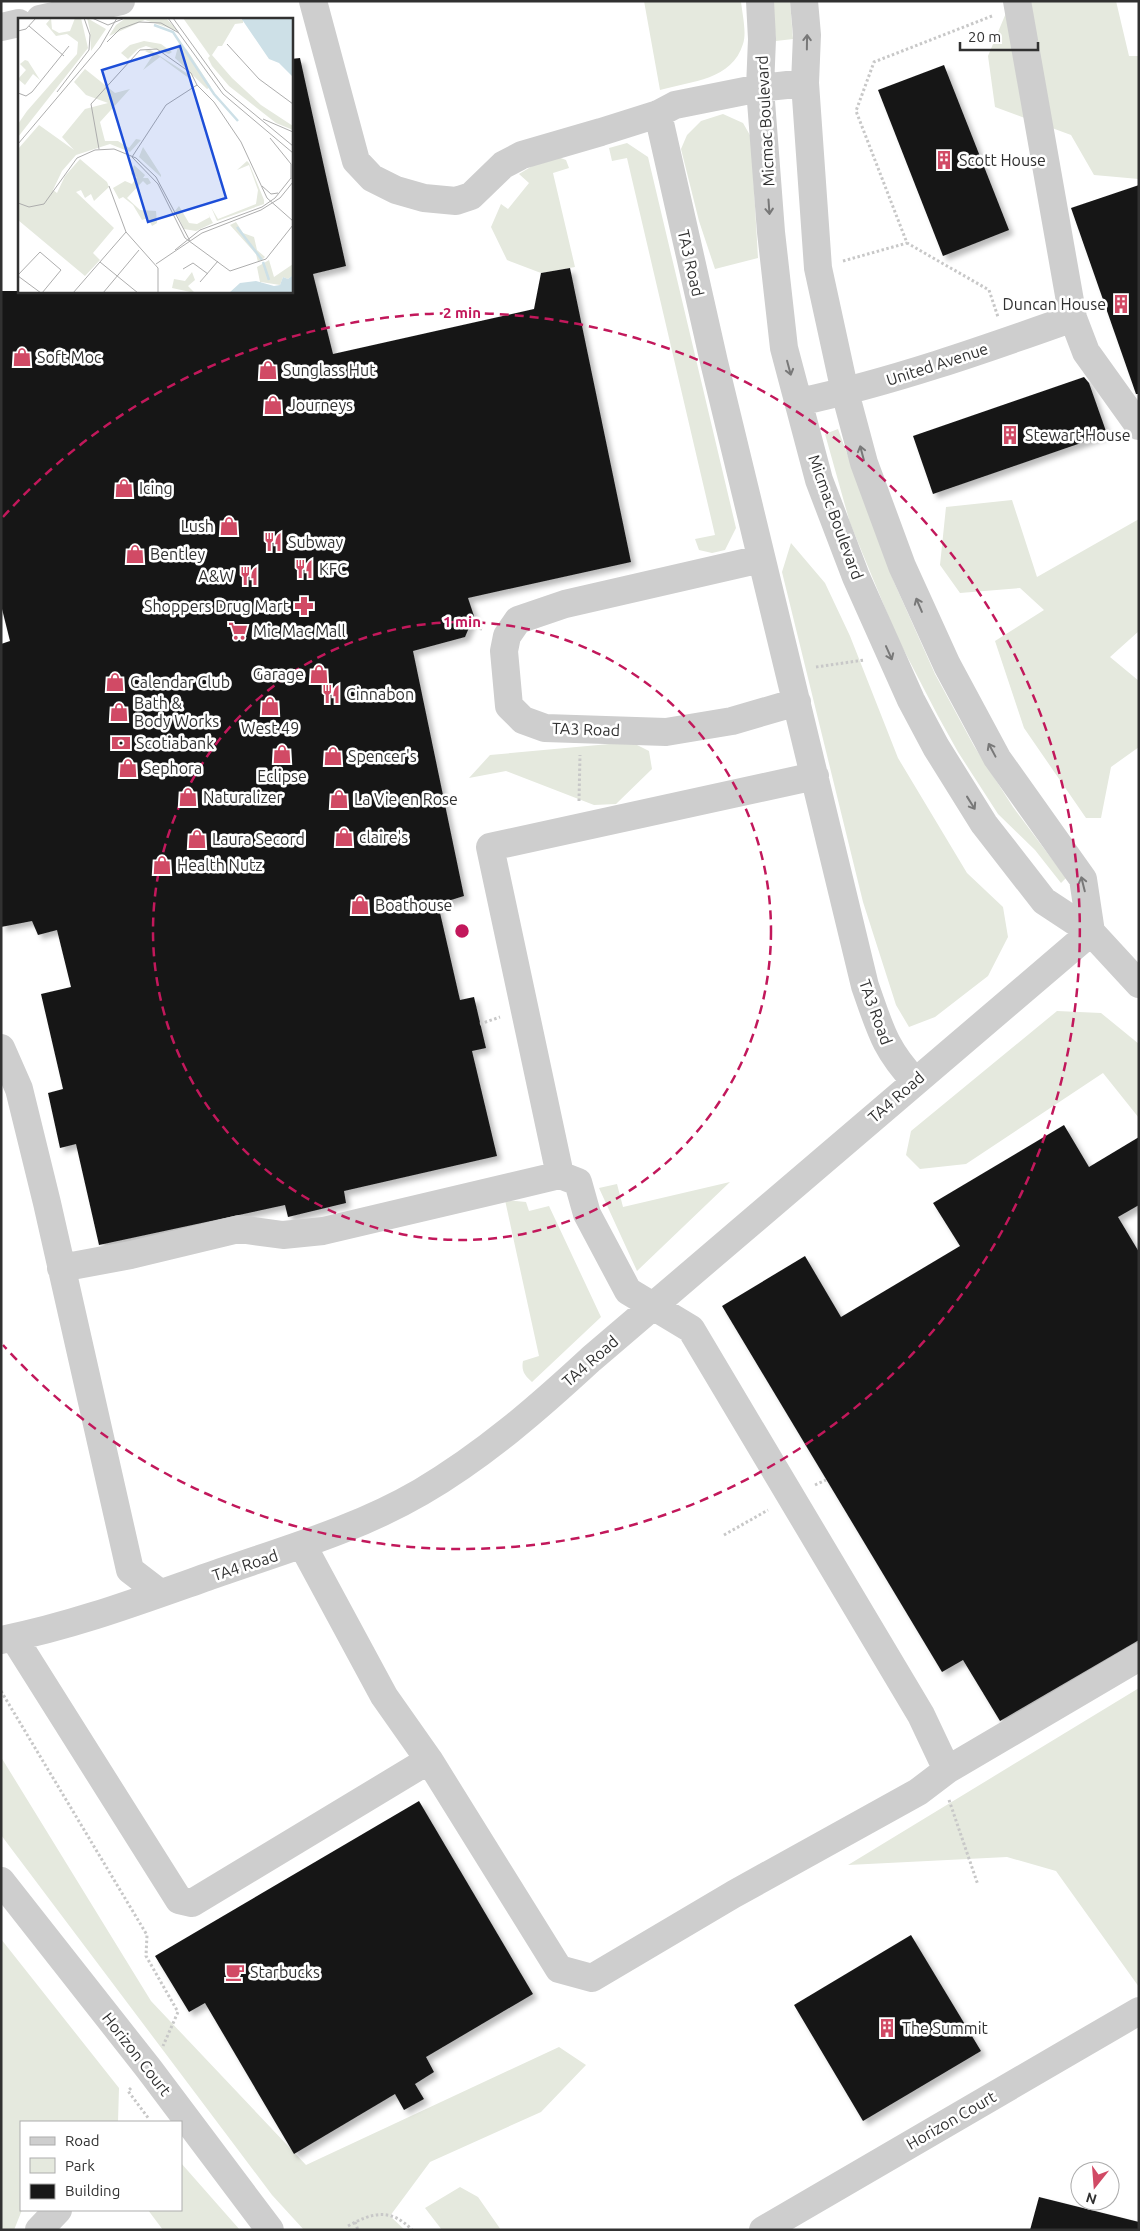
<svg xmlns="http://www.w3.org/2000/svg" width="1140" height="2231" font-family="Ubuntu,sans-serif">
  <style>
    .green { fill: #e5e9de }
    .building { fill: #181818; filter: url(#shadow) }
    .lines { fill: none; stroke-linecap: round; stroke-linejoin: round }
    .path { stroke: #c8c8c8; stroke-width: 3; stroke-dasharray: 2.5 2.5; stroke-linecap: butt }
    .minor { stroke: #cecece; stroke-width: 28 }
    .oneway { stroke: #787878 }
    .ring { fill: none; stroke: #c2185b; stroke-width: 2.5; stroke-dasharray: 9 6 }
    .labels { text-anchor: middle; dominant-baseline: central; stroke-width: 5; stroke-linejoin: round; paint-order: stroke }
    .street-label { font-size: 16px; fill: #313131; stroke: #fff }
    .poi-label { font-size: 16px; fill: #313131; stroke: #fff; text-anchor: start }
    .inset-river { fill: none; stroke: #cde0e7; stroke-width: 2.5 }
    .inset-road { fill: none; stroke: #adadad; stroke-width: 1 }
    .view { fill: #1d4ed8; fill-opacity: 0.15; stroke: #1d4ed8; stroke-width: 2.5 }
    .inset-edge { fill: none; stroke: #313131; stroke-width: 2.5 }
    .centre { fill: #c2185b; stroke: #fff; stroke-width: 2.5 }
    .ring-label { font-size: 15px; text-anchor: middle; font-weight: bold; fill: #c2185b; stroke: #fff; stroke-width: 5; stroke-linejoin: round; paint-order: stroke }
  </style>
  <defs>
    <filter id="shadow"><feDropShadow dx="4.5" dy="4.5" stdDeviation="2.5" flood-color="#0004"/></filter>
  </defs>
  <rect width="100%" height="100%" fill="#fff"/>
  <path class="green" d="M644 1H741C742 13 747 32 743 44 732 80 692 81 660 90Z
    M772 1H790L793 39 776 41Z
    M1011 1H1116L1129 56H1139V179L1094 175 1071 135 995 107 988 56Z
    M723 114 743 123 751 137 758 258 715 269 699 221 681 149 687 135 701 121Z
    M627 143 648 157 736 528 725 550 712 553 699 550 695 539 715 535 627 158 612 161 609 148Z
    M558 157 566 160 569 168 553 173 575 267 541 273 507 260 491 227 501 204 508 209 529 183 519 174 539 162Z
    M838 429 894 582 935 674 974 746 1013 807 1066 878 1061 883 1035 850 998 814 958 752 938 716 897 637 850 523 825 434Z
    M1012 500 1037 577 1139 519V631L1110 657 1139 681V747L1111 767 1101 818H1086L1024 728 995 641 1044 610 1020 588 960 593 940 565 946 507Z
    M791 543 825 583 850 636 898 758 967 873 1003 907 1008 937 988 976 935 1017 909 1027 896 1005 863 902 782 572Z
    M631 742 649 751 652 769 616 804 594 805 506 771 469 778 490 755Z
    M1057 1011 1101 1013 1139 1044V1118L1103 1073 966 1164 920 1169 906 1155 911 1131Z
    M730 1182 637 1271 599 1188 617 1184 623 1207Z
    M505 1200 526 1202 529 1211 549 1206 601 1317 532 1382C525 1376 521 1371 523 1361L539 1356Z
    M1139 1688V1987L1056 1871 1007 1857 848 1865Z
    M1 1757 151 2001 306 2165 559 2047 586 2065 541 2112 430 2162 390 2216 405 2230H304L272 2195 1 1835Z
    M1 1939 119 2088 118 2122H21L22 2210 14 2230H1Z
    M181 2163 240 2230H163L148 2210H181Z
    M460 2187 478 2197 501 2230H442L425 2208Z"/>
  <path class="building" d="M300 58 346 266 313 274 333 354 534 309 541 273 570 268 631 562 468 598 474 616 465 637 413 651 464 896 438 904 460 1000 474 997 486 1048 472 1051 497 1156 344 1191 346 1203 288 1217 285 1205 99 1245 76 1144 60 1148 48 1093 63 1089 41 994 71 987 57 930 38 935 32 921 1 927V644L10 641 1 605V291H291V59Z
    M944 65 1009 230 943 256 878 90Z
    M1139 185V394H1136L1071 208Z
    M1084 377 1089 383 1107 434 933 494 913 436Z
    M1064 1125 1089 1167 1139 1137V1205L1118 1217 1139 1252V1640L1000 1721 963 1660 942 1672 722 1306 805 1256 841 1317 960 1246 933 1203Z
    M419 1801 533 1994 426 2057 434 2072 415 2084 424 2099 404 2110 395 2094 294 2154 205 2003 189 2012 155 1956Z
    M911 1935 981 2051 863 2121 794 2005Z
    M1039 2197 1139 2222V2230H1030Z"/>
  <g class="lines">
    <path class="path" d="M992 16 874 62 856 111 907 243 989 290 998 317
      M843 261 907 243
      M470 626 482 629
      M816 667 864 660
      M579 801 580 755
      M480 1024 500 1017
      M815 1485 826 1480
      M724 1535 768 1510
      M1 1691 147 1935 146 1956 178 2012 163 2046
      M949 1800 978 1885
      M131 2088 128 2091 149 2119
      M355 2222 358 2230
      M348 2226C373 2212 391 2208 412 2230"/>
    <path class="minor" d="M313 1 356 161 372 178 396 190 424 198 456 201 471 196 503 165 522 155 601 132 658 114 675 105 760 88 805 83
      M760 1 762 39 760 88 771 232 784 348 819 480 856 577 911 700 936 747 984 824 1044 901 1091 932 1139 984
      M804 1 807 35 805 83 818 268 845 392 864 463 902 566 947 665 997 758 1083 879 1091 932
      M1017 1 1073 318 1086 352 1139 426
      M40 19 121 1
      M1 27 19 23
      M658 114 714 362 865 986C880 1028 884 1048 915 1081
      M799 402C892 382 983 350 1073 318
      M761 559 565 604 518 620 507 636 504 651 509 706 523 720 545 728 666 732 732 721 797 702
      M1 1048 19 1089 47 1203 130 1570 160 1593
      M560 1175 490 847 815 776
      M61 1268 131 1255 239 1229 283 1235 323 1231 560 1175 578 1182 587 1214 628 1291 691 1329 921 1715 947 1770
      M14 1638 179 1900 192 1903 429 1760 384 1696 303 1546
      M1 1640C72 1626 139 1601 207 1577 280 1551 354 1531 421 1492 484 1455 538 1408 591 1359L1091 932
      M429 1760 559 1969 592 1978 734 1894 918 1792 947 1770 1139 1657
      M1 1881 149 2069 270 2230
      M39 2230 58 2210
      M763 2230 1139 2011"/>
  </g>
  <defs><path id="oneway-shaft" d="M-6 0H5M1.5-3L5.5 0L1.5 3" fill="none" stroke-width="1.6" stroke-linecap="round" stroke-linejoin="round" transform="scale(1.25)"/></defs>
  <g class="oneway">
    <use href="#oneway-shaft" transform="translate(807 42) rotate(-89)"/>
    <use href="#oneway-shaft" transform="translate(769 207) rotate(86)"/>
    <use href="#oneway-shaft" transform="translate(789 368) rotate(75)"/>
    <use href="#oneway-shaft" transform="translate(862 453) rotate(-105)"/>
    <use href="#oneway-shaft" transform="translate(919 605) rotate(-113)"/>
    <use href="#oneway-shaft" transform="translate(889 653) rotate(66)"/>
    <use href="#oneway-shaft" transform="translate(992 750) rotate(-118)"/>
    <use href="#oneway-shaft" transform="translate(971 803) rotate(58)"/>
    <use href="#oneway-shaft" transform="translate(1083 884) rotate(-104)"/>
  </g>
  <g class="ring">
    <circle cx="462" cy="931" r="309"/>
    <path d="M3 517A618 618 0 1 1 3 1345"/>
  </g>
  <defs>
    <g id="building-bare" transform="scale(1.5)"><path d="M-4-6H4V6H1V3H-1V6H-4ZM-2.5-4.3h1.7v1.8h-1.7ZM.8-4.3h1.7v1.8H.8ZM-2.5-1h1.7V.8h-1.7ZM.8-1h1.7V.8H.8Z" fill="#d14a65" stroke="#fff" stroke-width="2.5" paint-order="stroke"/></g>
    <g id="shop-bare" transform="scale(1.5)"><path d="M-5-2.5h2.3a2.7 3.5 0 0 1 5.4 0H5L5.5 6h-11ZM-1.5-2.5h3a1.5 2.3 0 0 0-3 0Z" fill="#d14a65" stroke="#fff" stroke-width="2.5" paint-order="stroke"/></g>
    <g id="restaurant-bare" transform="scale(1.5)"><path d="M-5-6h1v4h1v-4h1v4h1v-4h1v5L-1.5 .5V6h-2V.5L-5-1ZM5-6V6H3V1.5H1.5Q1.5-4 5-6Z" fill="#d14a65" stroke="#fff" stroke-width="2.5" paint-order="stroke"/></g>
    <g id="pharmacy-bare" transform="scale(1.5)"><path d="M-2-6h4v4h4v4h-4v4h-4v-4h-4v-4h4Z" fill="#d14a65" stroke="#fff" stroke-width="2.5" paint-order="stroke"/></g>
    <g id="supermarket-bare" transform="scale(1.5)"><path d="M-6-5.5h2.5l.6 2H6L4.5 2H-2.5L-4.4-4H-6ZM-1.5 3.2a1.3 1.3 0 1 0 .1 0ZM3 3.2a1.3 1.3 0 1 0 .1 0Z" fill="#d14a65" stroke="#fff" stroke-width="2.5" paint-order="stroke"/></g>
    <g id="bank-bare" transform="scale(1.5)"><path d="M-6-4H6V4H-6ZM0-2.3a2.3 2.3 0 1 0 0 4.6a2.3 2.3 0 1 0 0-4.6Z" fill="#d14a65" stroke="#fff" stroke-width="2.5" paint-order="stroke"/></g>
    <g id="cafe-bare" transform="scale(1.5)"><path d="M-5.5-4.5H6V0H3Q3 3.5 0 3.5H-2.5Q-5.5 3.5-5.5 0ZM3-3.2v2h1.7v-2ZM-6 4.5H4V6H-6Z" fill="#d14a65" stroke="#fff" stroke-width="2.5" paint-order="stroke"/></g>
  </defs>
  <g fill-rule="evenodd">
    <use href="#building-bare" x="944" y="160"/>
    <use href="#building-bare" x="1121" y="304"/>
    <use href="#shop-bare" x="22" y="357"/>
    <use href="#shop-bare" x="268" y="370"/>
    <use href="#shop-bare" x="273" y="405"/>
    <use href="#building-bare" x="1010" y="435"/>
    <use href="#shop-bare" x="124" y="488"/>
    <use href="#shop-bare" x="229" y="526"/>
    <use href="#restaurant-bare" x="273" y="542"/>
    <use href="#shop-bare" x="135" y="554"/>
    <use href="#restaurant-bare" x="304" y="569"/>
    <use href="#restaurant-bare" x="249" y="576"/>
    <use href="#pharmacy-bare" x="304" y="606"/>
    <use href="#supermarket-bare" x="238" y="631"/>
    <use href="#shop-bare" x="319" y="674"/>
    <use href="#shop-bare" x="115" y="682"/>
    <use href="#restaurant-bare" x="331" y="694"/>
    <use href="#shop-bare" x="270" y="706"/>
    <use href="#shop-bare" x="119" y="712"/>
    <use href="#bank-bare" x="121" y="743"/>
    <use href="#shop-bare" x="282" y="754"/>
    <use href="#shop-bare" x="333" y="756"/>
    <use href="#shop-bare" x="128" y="768"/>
    <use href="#shop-bare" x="188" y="797"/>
    <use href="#shop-bare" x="339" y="799"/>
    <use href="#shop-bare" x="344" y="837"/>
    <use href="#shop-bare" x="197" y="839"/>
    <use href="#shop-bare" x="162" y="865"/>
    <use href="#shop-bare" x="360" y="905"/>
    <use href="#cafe-bare" x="235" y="1972"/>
    <use href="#building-bare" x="887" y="2028"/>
  </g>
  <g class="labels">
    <g class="street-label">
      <text transform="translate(765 121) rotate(-93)">Micmac Boulevard</text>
      <text transform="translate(691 263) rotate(77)">TA3 Road</text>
      <text transform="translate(937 364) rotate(-18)">United Avenue</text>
      <text transform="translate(836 517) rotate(70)">Micmac Boulevard</text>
      <text transform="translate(586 729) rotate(2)">TA3 Road</text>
      <text transform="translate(876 1012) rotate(70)">TA3 Road</text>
      <text transform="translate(896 1097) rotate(-41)">TA4 Road</text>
      <text transform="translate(590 1361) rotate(-41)">TA4 Road</text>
      <text transform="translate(245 1565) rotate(-18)">TA4 Road</text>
      <text transform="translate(137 2054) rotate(52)">Horizon Court</text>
      <text transform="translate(951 2120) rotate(-30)">Horizon Court</text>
    </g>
    <g class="poi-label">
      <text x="959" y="160">Scott House</text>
      <text x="1106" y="304" text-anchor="end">Duncan House</text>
      <text x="37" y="357">Soft Moc</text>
      <text x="283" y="370">Sunglass Hut</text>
      <text x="288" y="405">Journeys</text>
      <text x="1025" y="435">Stewart House</text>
      <text x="139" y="488">Icing</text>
      <text x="214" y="526" text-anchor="end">Lush</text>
      <text x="288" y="542">Subway</text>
      <text x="150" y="554">Bentley</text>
      <text x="319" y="569">KFC</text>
      <text x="234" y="576" text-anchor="end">A&amp;W</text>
      <text x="289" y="606" text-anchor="end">Shoppers Drug Mart</text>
      <text x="253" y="631">Mic Mac Mall</text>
      <text x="304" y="674" text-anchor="end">Garage</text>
      <text x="130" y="682">Calendar Club</text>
      <text x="346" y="694">Cinnabon</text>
      <text x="134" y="703">Bath &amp;<tspan x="134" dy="18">Body Works</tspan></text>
      <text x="270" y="728" text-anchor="middle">West 49</text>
      <text x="136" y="743">Scotiabank</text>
      <text x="348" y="756">Spencer's</text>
      <text x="143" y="768">Sephora</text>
      <text x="282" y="776" text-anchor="middle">Eclipse</text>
      <text x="203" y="797">Naturalizer</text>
      <text x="354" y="799">La Vie en Rose</text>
      <text x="359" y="837">claire's</text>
      <text x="212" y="839">Laura Secord</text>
      <text x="177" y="865">Health Nutz</text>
      <text x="375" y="905">Boathouse</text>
      <text x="250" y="1972">Starbucks</text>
      <text x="902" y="2028">The Summit</text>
    </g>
  </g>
  <g transform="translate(18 18)">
    <rect width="275" height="275" fill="#fff"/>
    <path d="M33 0 34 11 41 15 52 13 57 0H63L70 30 0 119V106L9 93 59 36 60 24 49 16 38 18 28 6ZM69 0 88 11 73 33 72 13ZM108 0H148L160 13 127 2 91 18 98 7ZM165 0 225 2V5L217 6 204 28H200L194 37 214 60 243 87 275 108V112L258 105 211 68 194 48 190 40 192 38ZM126 23 143 26 154 34 151 36 128 28 120 31 110 41 103 35 112 27ZM161 25 169 32 193 69 189 71 157 40ZM131 31 173 58 172 61 142 39 125 52 135 37 127 33ZM7 42 10 43 22 62 15 56 7 67 0 61 8 52 2 46ZM67 51 97 75 112 71 82 104 87 123H100L111 130 118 121 123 122 112 134 92 126 58 137 44 153 35 172 39 175 47 158 62 141 89 164 91 169 76 183 73 176 67 180 63 172 58 174 96 210 75 235 82 242 67 258 0 202V131L21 107 56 132 44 119 67 91 90 85 68 77 56 64ZM125 129 143 157V159L121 139ZM229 143 231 145 246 182V186L199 203 193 189 200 201 238 186 240 172 231 147 219 152ZM116 147 127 157 125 160H130L133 165 129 167 125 163 109 180 122 192 138 193 139 205 134 208 130 200 124 202 115 187 105 179 101 181 95 170 107 163 114 166 119 159 113 156ZM161 188 171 205 179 206 192 199 189 194 195 205 178 213 166 211 157 193ZM218 204 225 215 236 219 239 232 247 239 245 241 240 244 238 236 212 207ZM251 242 256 259 275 246V257L270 261 265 259 262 267 243 264V269L239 249ZM174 254 177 262 170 268 177 275 154 270 156 261 167 263Z" fill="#e5e9de"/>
    <path d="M223 0H275V65L274 58 261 45 251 41ZM275 257V275H211L222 265 238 263 256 268 262 267 265 259 270 261Z" fill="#cde0e7"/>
    <path class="inset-river" d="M136 7 155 14 196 76 220 103M219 209 244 242M245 244 251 262"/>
    <path class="inset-road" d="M74 0 90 7 107 0M150 0 205 76 275 135M155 0 207 72 275 128M11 8 46 38M0 13 8 11 18 0M89 24 102 11 121 4 143 5 161 15M209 26 241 61 275 86M179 67 196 84 223 124 249 180 275 203M39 74 71 32 72 17 66 0M0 75 8 78 14 74 51 28M245 101 275 114M252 120 273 146V161M0 126 82 29 99 0M81 131 73 86 122 32 139 31 173 55 179 67M114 139 140 166 167 220 212 253 248 241 275 207M114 139 148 87 179 67M91 168 108 214 140 250V275M244 168 253 176 260 175M0 185 11 189 26 186 59 140 77 132 96 131 118 140 138 159 172 223M157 232 182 212 244 189 257 180 273 160M82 244 120 275M138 246 184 215 243 192 262 180 275 164M165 251 175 245 190 256M0 257 22 234 43 252 24 275M0 258 23 275M182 264 200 243M55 275 108 214M85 275 121 232"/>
    <path class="view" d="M162 28 208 180 130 204 84 52Z"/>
    <rect width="275" height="275" class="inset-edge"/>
  </g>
  <circle cx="462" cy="931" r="8" class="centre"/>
  <g class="ring-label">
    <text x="462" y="318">2 min</text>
    <text x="462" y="627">1 min</text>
  </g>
  <rect width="1140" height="2231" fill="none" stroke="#313131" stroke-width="5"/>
  <rect x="20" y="2121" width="162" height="90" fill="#ffffff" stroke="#adadad"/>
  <rect x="30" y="2137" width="25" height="8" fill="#cecece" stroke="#adadad"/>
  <text x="65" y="2146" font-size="15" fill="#313131">Road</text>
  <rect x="30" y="2158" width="25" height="15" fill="#e5e9de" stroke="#adadad"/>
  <text x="65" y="2171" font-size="15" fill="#313131">Park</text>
  <rect x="30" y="2184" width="25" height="15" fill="#181818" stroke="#adadad"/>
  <text x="65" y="2196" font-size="15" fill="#313131">Building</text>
  <g transform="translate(1095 2186) rotate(197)"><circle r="24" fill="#ffffff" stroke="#adadad"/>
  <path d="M0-4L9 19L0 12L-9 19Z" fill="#d14a65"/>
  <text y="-8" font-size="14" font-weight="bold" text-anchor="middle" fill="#313131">N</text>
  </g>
  <path d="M960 42v8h78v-8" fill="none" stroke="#313131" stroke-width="2.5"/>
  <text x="968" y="42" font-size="15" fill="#313131" stroke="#ffffff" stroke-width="4" paint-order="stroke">20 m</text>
</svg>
